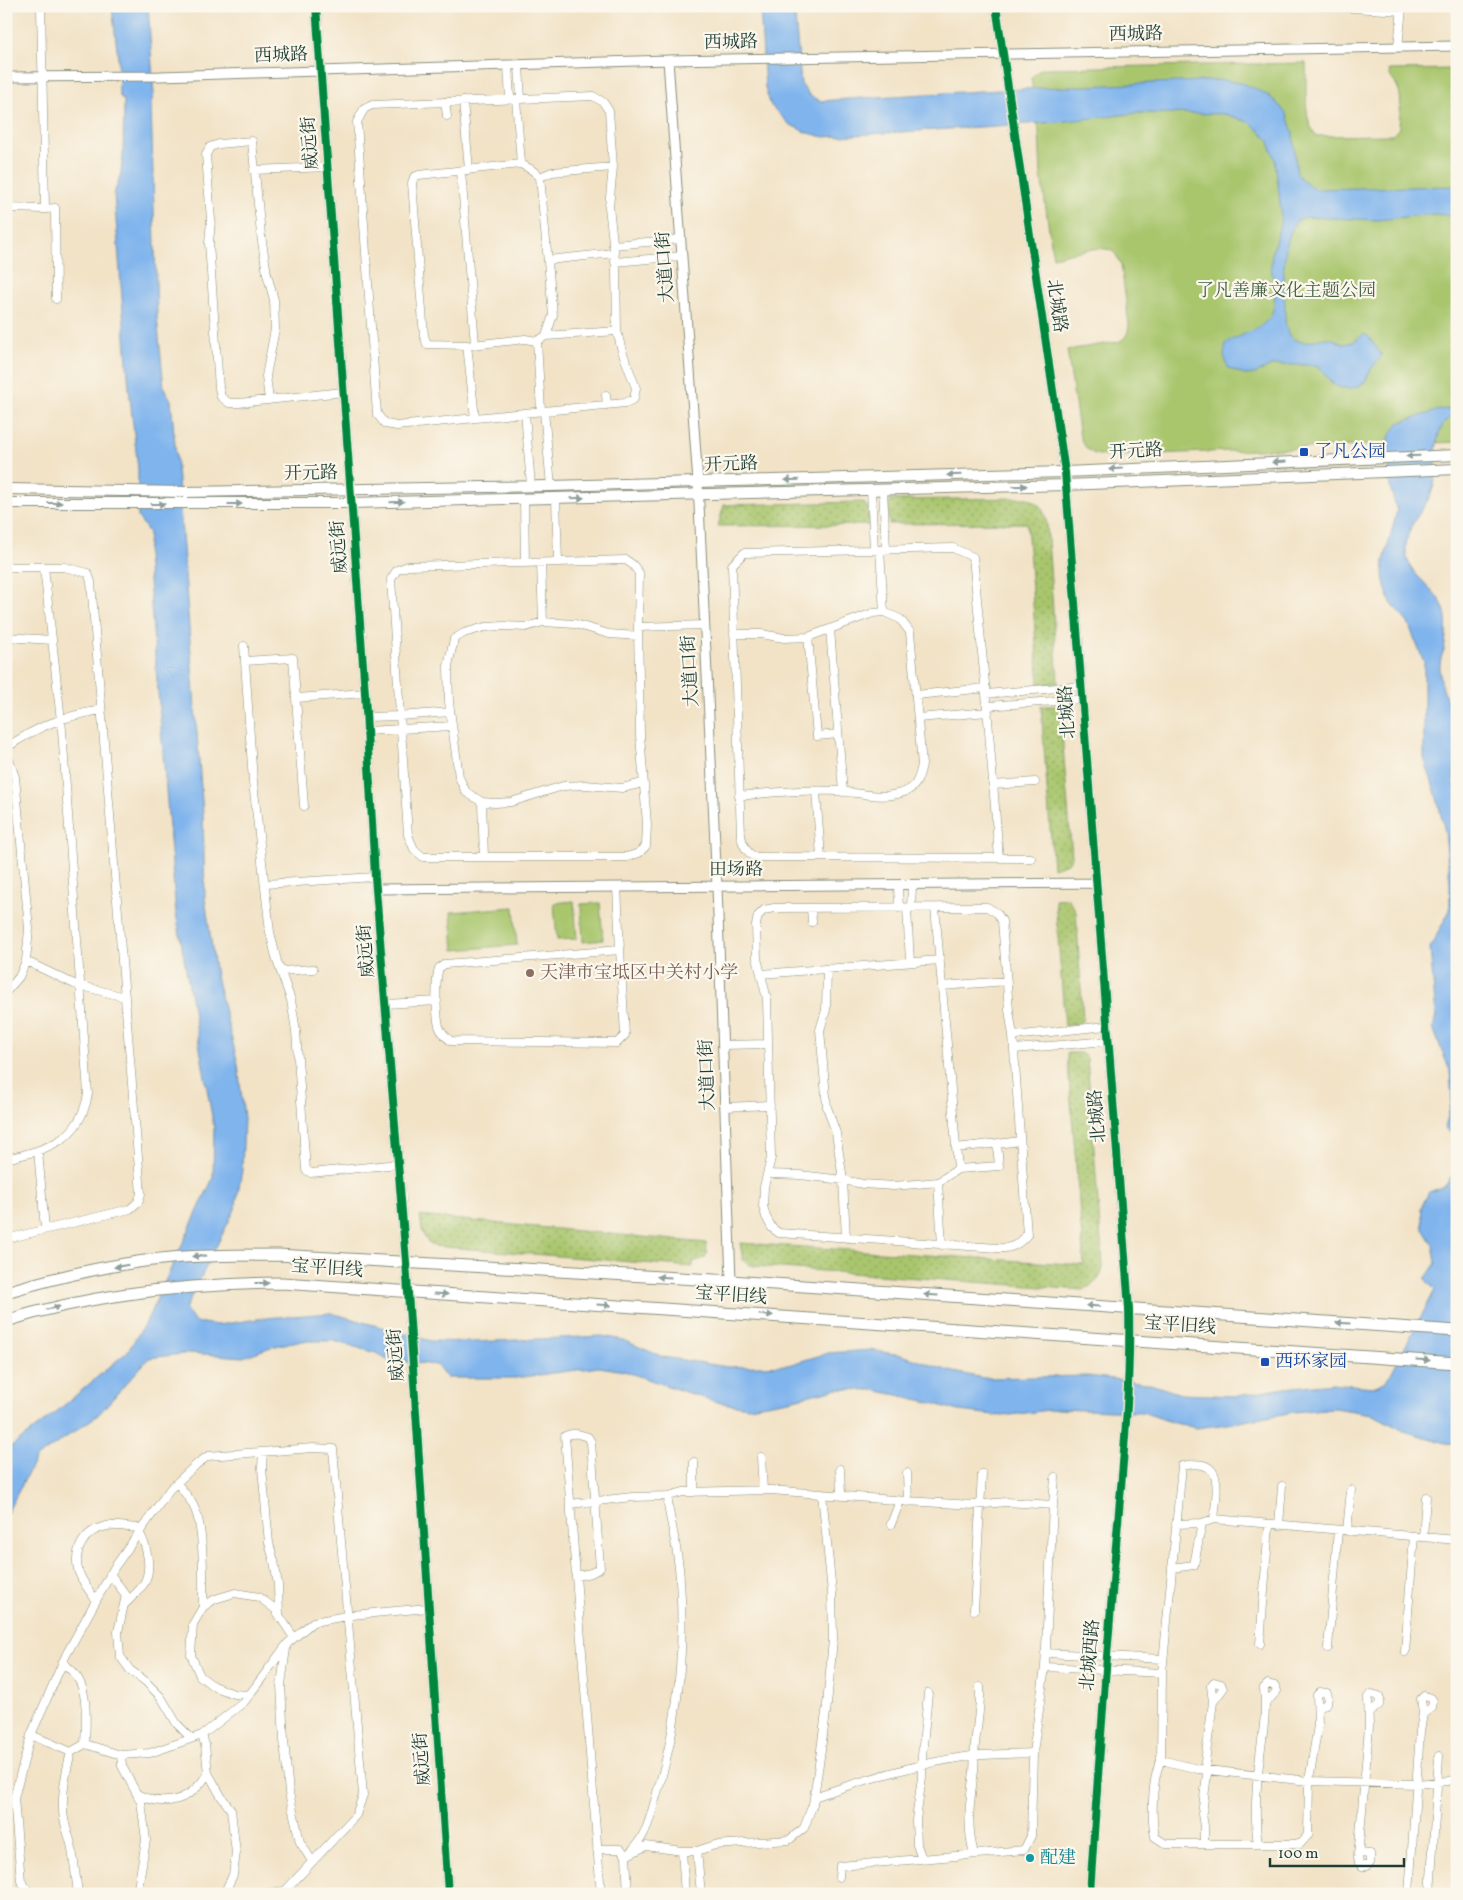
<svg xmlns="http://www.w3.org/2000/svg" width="1463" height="1900" font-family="Vollkorn,'Noto Serif SC',serif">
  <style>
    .green { fill: #a9c66d; stroke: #648250 }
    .garden { fill: url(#garden-dots); stroke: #648250 }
    .water { fill: #7fb4ed; stroke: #4f7890 }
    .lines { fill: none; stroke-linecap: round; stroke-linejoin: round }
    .minor-casing { stroke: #88907e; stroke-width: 9 }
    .tertiary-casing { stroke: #88907e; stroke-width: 11 }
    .secondary-casing { stroke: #88907e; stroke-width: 12 }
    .primary-casing { stroke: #88907e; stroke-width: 13 }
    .minor { stroke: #fff; stroke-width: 8 }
    .tertiary { stroke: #fff; stroke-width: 9 }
    .secondary { stroke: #fff; stroke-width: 10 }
    .primary { stroke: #fff; stroke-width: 11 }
    .cycleway-casing { stroke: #fbf7ec; stroke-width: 11 }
    .cycleway { stroke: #00873e; stroke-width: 8 }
    .oneway { fill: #8f9e9a }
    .transit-dot { fill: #1a4fb4; stroke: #fbf7ec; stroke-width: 2 }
    .education-dot { fill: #8d6e63; stroke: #fbf7ec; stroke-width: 2 }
    .culture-dot { fill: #0f9aa8; stroke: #fbf7ec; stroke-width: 2 }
    .labels { text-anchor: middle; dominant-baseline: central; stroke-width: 4.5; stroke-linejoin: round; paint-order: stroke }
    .street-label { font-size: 18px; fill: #1f3d34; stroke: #fbf7ec }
    .park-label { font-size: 18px; fill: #425f42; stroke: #fbf7ec }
    .transit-label { font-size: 18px; fill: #164399; stroke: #fbf7ec; text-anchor: start }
    .education-label { font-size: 18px; fill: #785e54; stroke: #fbf7ec; text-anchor: start }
    .culture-label { font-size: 18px; fill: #0d838f; stroke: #fbf7ec; text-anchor: start }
  </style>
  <defs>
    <pattern id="garden-dots" width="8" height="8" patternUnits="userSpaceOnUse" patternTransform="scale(1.25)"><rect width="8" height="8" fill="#a9c66d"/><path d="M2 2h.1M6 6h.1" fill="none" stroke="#89a25a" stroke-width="1.8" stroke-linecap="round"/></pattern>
  </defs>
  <rect width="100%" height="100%" fill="#fbf7ec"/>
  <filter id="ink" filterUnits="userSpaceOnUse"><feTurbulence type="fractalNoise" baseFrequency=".02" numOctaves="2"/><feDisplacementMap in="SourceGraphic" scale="10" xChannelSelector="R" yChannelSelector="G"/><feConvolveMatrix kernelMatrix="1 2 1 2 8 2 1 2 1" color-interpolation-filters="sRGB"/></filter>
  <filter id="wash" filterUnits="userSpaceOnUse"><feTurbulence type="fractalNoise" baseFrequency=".0096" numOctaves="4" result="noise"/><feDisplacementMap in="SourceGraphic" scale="20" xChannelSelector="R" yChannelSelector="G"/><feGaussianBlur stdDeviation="1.12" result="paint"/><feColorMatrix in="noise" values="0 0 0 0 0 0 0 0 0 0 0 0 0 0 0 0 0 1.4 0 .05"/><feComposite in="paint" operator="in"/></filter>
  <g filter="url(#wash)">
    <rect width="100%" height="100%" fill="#f2e3c7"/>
    <path class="green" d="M1306 63C1307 85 1302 121 1317 136L1393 135 1399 128C1399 117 1403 99 1398 88 1395 80 1390 81 1389 70L1457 69V442L1105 456C1091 454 1085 450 1080 437L1067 350 1118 342C1127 338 1128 333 1129 324L1121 264C1118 259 1117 254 1112 251 1099 244 1067 254 1053 257L1041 175 1039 131 1031 78 1039 70 1046 68Z
      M574 901 577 939 557 940 554 903Z
      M600 903 603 940 583 942 581 904Z
      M514 907 517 945 454 950 451 912Z"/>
    <path class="garden" d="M1027 498C1041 503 1045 511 1047 525L1058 683 1039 684 1027 523 889 524V504L891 500Z
      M864 502 868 509 870 525 718 526 724 505Z
      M1041 706H1056L1060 709 1072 857 1068 863 1053 868Z
      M1068 898 1076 911 1083 1019 1080 1023 1065 1026 1055 899Z
      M1067 1053H1081L1087 1058 1103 1267C1101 1280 1094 1284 1083 1290L754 1266 749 1265 743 1260 740 1243 1084 1265Z
      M420 1216 706 1243 707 1252 705 1258 693 1262V1267L434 1246C422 1240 422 1229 420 1216Z"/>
    <path class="water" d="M112 6H148L154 95 151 102 157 317 164 388 171 400 177 467 203 814 205 898 216 976 238 1064 244 1118 242 1170 235 1209 185 1309 195 1322 218 1325 264 1318 331 1313 431 1341 473 1342 602 1336 623 1340 663 1357 728 1367 788 1365 828 1353 870 1350 902 1355 949 1371 983 1378 1087 1376 1147 1383 1181 1394 1237 1396 1285 1388 1332 1383 1373 1387 1387 1381 1435 1290 1425 1279 1436 1263 1433 1245 1423 1229 1421 1207 1429 1192 1445 1186 1457 1168V1444L1446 1443 1404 1431 1372 1414 1334 1408 1294 1412 1228 1424 1196 1428 1171 1422 1142 1412 1056 1409 1003 1416 959 1411 925 1401 874 1390 836 1389 789 1400 749 1407 721 1403 697 1396 624 1371 599 1367 516 1378H447L437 1365 387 1360 376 1353 334 1341H298L271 1347 243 1357 190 1353 149 1358 98 1415 36 1458 6 1515V1451L55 1413 128 1351 147 1320 213 1178 214 1128 176 913 147 556 149 533 138 517V469L129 389 114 194 121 173 123 156 124 101 119 95 118 58Z
      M760 6H794L801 84 810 96 820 101C954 91 1088 86 1222 80L1241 83 1254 88 1269 96 1280 106 1287 115 1293 133 1297 174 1305 183 1316 189 1457 186V216L1433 214 1378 220 1307 217 1297 220C1281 246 1283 276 1285 306 1285 316 1284 327 1290 337 1309 348 1311 338 1328 338 1334 338 1338 342 1343 344L1353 342 1364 334 1368 336 1381 354V357L1371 369 1365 382 1359 386 1349 389 1338 387 1332 383 1319 367 1309 365H1280L1271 366 1255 374 1245 375 1228 368 1224 355 1226 343 1261 326 1271 316 1274 306 1275 292 1271 267 1272 253 1280 224 1281 211 1275 160 1268 139 1251 123 1225 114 1139 113 1058 122 824 137 805 132 789 124 771 106 765 88Z
      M1457 408V418L1451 417C1430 431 1439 464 1434 485 1428 509 1405 523 1406 550 1406 577 1439 587 1445 612 1448 624 1446 639 1444 650 1442 655 1440 660 1440 665 1438 689 1453 707 1456 730 1459 751 1450 773 1457 794V1138L1445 1128 1452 1100 1450 1071 1433 1028 1436 1016 1430 948 1450 910V882L1445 832 1436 794 1424 758V662L1408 623 1391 603 1386 590 1383 575 1384 561 1397 511 1390 487 1387 449 1390 435 1399 423 1439 410Z"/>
  </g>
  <g filter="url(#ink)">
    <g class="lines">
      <g class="minor-casing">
        <path id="minor" d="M1321 6 1402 11
          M1398 47 1402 8
          M508 66 510 99
          M519 66 521 99
          M516 99 521 164
          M463 101 469 170
          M445 102 447 116
          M254 170 328 167
          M461 171 475 344
          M540 177 552 172 613 167
          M6 208 45 209 41 6
          M45 209 55 208 56 299
          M613 245 681 239
          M548 260 614 253
          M615 262 682 256
          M546 336 617 331
          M472 345 525 339 537 341
          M606 395 607 405
          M269 400 266 376 275 329 274 300 267 274 261 235 252 141 219 144 210 147 206 155 211 220 209 243 219 388 221 397 229 403H239L343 392
          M544 411 397 426 385 424 377 414 357 122 364 109 372 105 593 96 603 102 609 111 613 167 609 207 616 268 617 331 622 351 636 388 634 399 625 403 544 411 551 486
          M525 413 531 486
          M475 418 467 345 427 344 424 336 412 183 414 177 419 175 521 164 532 170 540 177 553 315 546 336 537 341 541 411
          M871 490 874 550
          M883 490 886 550
          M556 498 558 562 626 560 633 565 639 573 638 627 640 735 647 824 646 846 639 853 627 857H423L414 849 408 835 391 579 397 570 408 566 558 562
          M524 499 525 563
          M541 563 543 622 526 627 504 626 485 627 464 633 454 639 448 666 449 702 459 777 466 792 482 802 495 803 511 802 563 786 585 785 622 788 643 783
          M6 567H64L88 573 91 582 141 1194 138 1202 130 1209 6 1239
          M543 622 575 624 609 634 638 636
          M638 627 705 625
          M830 629 843 792
          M734 634H761L784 638 808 637 873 613 884 612
          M6 637 52 640
          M808 637 817 736 838 734
          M244 646 253 782 270 932 277 961 291 1000 296 1031 306 1170 311 1173 398 1164
          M245 661 293 658 304 806
          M986 694 999 858
          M916 695 986 688
          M297 698 365 693
          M987 706 1082 699
          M367 717 400 716 450 712
          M918 718 988 712
          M367 731 452 726
          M6 748C38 726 63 716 102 710
          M6 756 9 760 15 777 29 929 26 961 19 977 6 992
          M993 785 1035 782
          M816 792 821 857
          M739 796C772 792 807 789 839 791 861 793 883 800 904 792 917 788 919 777 922 765L910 632 900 619 884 612 880 550
          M482 802 484 857
          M1031 858 754 857C746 851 743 846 741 836L732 565 744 553 953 548 973 557 986 694 1081 686
          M265 884 375 877
          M898 885 899 908
          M617 887 620 950 445 964 439 968C435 979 436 1014 439 1026 441 1033 446 1037 451 1041L617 1043 625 1035 620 950
          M811 908 812 922
          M907 908 910 962
          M911 908 912 885
          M935 908 958 1169
          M26 961 74 984 125 997
          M827 969 826 1010 820 1030 827 1107 836 1133 843 1180 846 1238
          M281 971 313 969
          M761 974 940 960
          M942 986 1007 981
          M386 1004 437 1001
          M1013 1036 1027 1235C1018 1245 1011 1249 998 1248L779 1233 772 1228 766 1217 763 1206 764 1187 771 1158 767 999 757 958 756 925 758 916 764 910 774 908 987 907 997 913 1002 921 1009 1010 1013 1036 1106 1026
          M723 1045 768 1044
          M1014 1049 1108 1041
          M725 1107 770 1105
          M956 1148 999 1143
          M38 1151 45 1229
          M6 1159C48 1149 80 1141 88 1094L62 730 44 567
          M767 1174 800 1175 843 1180 863 1184 894 1186 938 1182 958 1169 999 1166 997 1144 1020 1141
          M938 1182 942 1245
          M263 1452 262 1468 269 1543 274 1561 278 1585 279 1614
          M761 1457 763 1490
          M694 1462V1492
          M840 1469 841 1495
          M907 1473 908 1502
          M177 1483C182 1490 189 1497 193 1505 205 1526 203 1583 203 1607
          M570 1504 632 1497 669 1496 683 1492 771 1490 906 1501 974 1505 1006 1502 1053 1505 1045 1667 1033 1753 1031 1836 1024 1850 840 1866 839 1877
          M1053 1505 1055 1477
          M1214 1519 1457 1540
          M891 1524 900 1501
          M1176 1524 1202 1523 1214 1519C1217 1489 1225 1456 1182 1466L1162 1673 1161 1760 1198 1769 1309 1781 1417 1784 1457 1780
          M1279 1525 1282 1486
          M1347 1531 1351 1490
          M1423 1537 1426 1497
          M1172 1568 1194 1565 1202 1523
          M110 1574 126 1595 118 1632 120 1656 130 1670 145 1681 161 1697 177 1724 191 1738
          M576 1576 591 1573 600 1568 591 1442 588 1437C579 1434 573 1432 565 1436L601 1894
          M96 1600C90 1592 83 1583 79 1573 72 1552 84 1530 107 1526 116 1525 132 1528 142 1528
          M124 1605C130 1599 138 1592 143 1585 153 1570 147 1546 139 1532
          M974 1610 982 1474
          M1260 1644 1269 1524
          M286 1648 281 1685 284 1740 289 1793 300 1842 312 1861
          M1328 1648 1338 1530
          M1405 1652 1414 1536
          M1045 1653 1163 1659
          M62 1663C91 1679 86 1716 85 1744L71 1752C66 1771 62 1791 63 1810 63 1822 68 1832 71 1844 74 1860 76 1877 78 1894
          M1045 1667 1162 1673
          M250 1695 234 1694 213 1686 200 1676 191 1655 193 1624 203 1607 215 1599 235 1593 259 1597 275 1609 294 1638
          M31 1735 71 1752
          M202 1735 205 1745 208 1773 221 1796 231 1810 236 1853 233 1875 224 1894
          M85 1744 121 1755 150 1753 202 1735 244 1702 288 1643 313 1622 352 1615 428 1608
          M121 1755 122 1766 141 1802 146 1840 137 1894
          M1161 1760C1152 1778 1151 1817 1155 1837L1166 1844H1300L1308 1835 1309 1781 1318 1725 1317 1695 1320 1692 1327 1693 1328 1697 1327 1703 1318 1709
          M137 1794C166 1809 192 1800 208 1773
          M814 1797C865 1780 917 1763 971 1756 991 1754 1012 1754 1033 1753
          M1204 1844V1826L1202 1814 1207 1774 1205 1762 1213 1702 1211 1686 1214 1682 1221 1684 1223 1689 1213 1702
          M1258 1844C1254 1818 1256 1790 1259 1764 1262 1736 1267 1717 1264 1688L1268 1684 1275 1686 1277 1691 1266 1703
          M597 1849H621L626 1856 646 1846 682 1851H697L715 1845 789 1840 804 1828 813 1804 820 1757 827 1705 833 1639 832 1592 822 1494
          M682 1851 685 1894
          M697 1851 701 1894
          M1358 1853 1370 1854V1863L1367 1866H1362L1359 1863 1358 1858 1369 1727 1368 1697 1372 1694 1379 1696 1380 1699 1379 1705 1370 1712
          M974 1854C966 1826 970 1799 974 1771 975 1762 974 1753 975 1744 977 1725 981 1706 980 1687
          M922 1859 917 1845 916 1820 922 1777V1756L928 1693
          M31 1894 21 1881 14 1798 31 1735 66 1655 114 1568 170 1489 197 1464 208 1456 313 1448 333 1449 363 1795 356 1815 285 1891 261 1894
          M628 1894 626 1856C647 1838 650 1818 657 1793 678 1724 685 1652 680 1580 679 1555 672 1529 668 1505L669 1496
          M1409 1894 1420 1731 1423 1714 1421 1699 1424 1696 1431 1698 1433 1701 1432 1707 1423 1714
          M1430 1894 1439 1756"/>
      </g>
      <g class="tertiary-casing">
        <path id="tertiary" d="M316 6 365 693 375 877 406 1262 448 1894
          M996 6 1065 472 1129 1309C1131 1395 1121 1483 1114 1569 1105 1677 1097 1785 1090 1894
          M668 60 698 483 717 887 731 1281
          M6 77 160 76 668 60 1457 46
          M377 889 1095 883"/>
      </g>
      <g class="secondary-casing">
        <path id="secondary" d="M6 489 185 492 551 486 1065 472 1457 455
          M6 503H351L1066 485 1457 469"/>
      </g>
      <g class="primary-casing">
        <path id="primary" d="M6 1292C60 1276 116 1263 171 1258 207 1255 243 1255 278 1255L731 1281 1457 1331
          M6 1321C95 1293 189 1284 282 1283L1457 1363"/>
      </g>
      <use href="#minor" class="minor"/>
      <use href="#tertiary" class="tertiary"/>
      <use href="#secondary" class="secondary"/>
      <use href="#primary" class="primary"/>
      <g class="cycleway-casing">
        <path id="cycleway" d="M316 6 365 693 375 877 406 1262 448 1894
          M996 6 1065 472 1129 1309C1131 1395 1121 1483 1114 1569 1105 1677 1097 1785 1090 1894"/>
      </g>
      <use href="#cycleway" class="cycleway"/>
    </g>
    <defs><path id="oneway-solid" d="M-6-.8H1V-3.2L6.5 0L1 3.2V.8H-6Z" transform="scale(1.25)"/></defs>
    <g class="oneway">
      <use href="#oneway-solid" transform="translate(1413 456) rotate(178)"/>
      <use href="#oneway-solid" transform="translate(1279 462) rotate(177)"/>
      <use href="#oneway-solid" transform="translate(1116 469) rotate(177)"/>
      <use href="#oneway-solid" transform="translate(954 475) rotate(178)"/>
      <use href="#oneway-solid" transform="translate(792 480) rotate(178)"/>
      <use href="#oneway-solid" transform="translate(1020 486) rotate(-1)"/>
      <use href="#oneway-solid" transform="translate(577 498) rotate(-1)"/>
      <use href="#oneway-solid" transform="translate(397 502) rotate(-1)"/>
      <use href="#oneway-solid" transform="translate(55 503)"/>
      <use href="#oneway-solid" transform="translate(158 504)"/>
      <use href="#oneway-solid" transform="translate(235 504)"/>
      <use href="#oneway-solid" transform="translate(199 1256) rotate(176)"/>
      <use href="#oneway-solid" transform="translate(121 1266) rotate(170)"/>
      <use href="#oneway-solid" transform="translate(664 1277) rotate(-177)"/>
      <use href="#oneway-solid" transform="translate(262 1283)"/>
      <use href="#oneway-solid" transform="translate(441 1294) rotate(4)"/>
      <use href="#oneway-solid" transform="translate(931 1295) rotate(-176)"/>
      <use href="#oneway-solid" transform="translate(604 1305) rotate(4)"/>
      <use href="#oneway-solid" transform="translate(1093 1306) rotate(-176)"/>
      <use href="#oneway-solid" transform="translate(53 1308) rotate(-13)"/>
      <use href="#oneway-solid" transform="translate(766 1315) rotate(4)"/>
      <use href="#oneway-solid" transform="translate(1343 1323) rotate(-176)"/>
      <use href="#oneway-solid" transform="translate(1423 1360) rotate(4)"/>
    </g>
  </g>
  <g class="transit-dot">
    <rect x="1299" y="447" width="10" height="10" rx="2.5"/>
    <rect x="1260" y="1357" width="10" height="10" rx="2.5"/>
  </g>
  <circle class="education-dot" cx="530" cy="973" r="5"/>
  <circle class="culture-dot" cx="1030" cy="1858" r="5"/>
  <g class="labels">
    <g class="street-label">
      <text transform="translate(1136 35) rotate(-1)">西城路</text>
      <text transform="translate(731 43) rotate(-1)">西城路</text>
      <text transform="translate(281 56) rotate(-2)">西城路</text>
      <text transform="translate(311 143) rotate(-94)">威远街</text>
      <text transform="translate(666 267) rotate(-94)">大道口街</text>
      <text transform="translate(1056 306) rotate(82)">北城路</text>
      <text transform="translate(1136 452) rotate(-3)">开元路</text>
      <text transform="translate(731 465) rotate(-2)">开元路</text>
      <text transform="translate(311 474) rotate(-1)">开元路</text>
      <text transform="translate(340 547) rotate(-94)">威远街</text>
      <text transform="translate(691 671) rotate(-93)">大道口街</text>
      <text transform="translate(1068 712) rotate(-94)">北城路</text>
      <text x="736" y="870">田场路</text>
      <text transform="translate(367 951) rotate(-94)">威远街</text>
      <text transform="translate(708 1075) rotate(-92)">大道口街</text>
      <text transform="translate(1098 1116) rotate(-95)">北城路</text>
      <text transform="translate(327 1269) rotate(4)">宝平旧线</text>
      <text transform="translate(731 1296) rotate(4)">宝平旧线</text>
      <text transform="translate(1180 1326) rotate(4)">宝平旧线</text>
      <text transform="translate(397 1355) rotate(-94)">威远街</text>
      <text transform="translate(1091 1655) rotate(-85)">北城西路</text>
      <text transform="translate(423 1759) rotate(-94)">威远街</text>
    </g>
    <g class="park-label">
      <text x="1286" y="291">了凡善廉文化主题公园</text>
    </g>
    <g class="transit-label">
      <text x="1314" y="452">了凡公园</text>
      <text x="1275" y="1362">西环家园</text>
    </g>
    <g class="education-label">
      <text x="540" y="973">天津市宝坻区中关村小学</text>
    </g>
    <g class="culture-label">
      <text x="1040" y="1858">配建</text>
    </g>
  </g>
  <rect width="1463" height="1900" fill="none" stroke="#fbf7ec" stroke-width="25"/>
  <path d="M1270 1858v8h134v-8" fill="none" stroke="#1f3d34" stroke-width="2.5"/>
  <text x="1278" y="1858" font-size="15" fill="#1f3d34" stroke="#fbf7ec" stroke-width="4" paint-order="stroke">100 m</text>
</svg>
